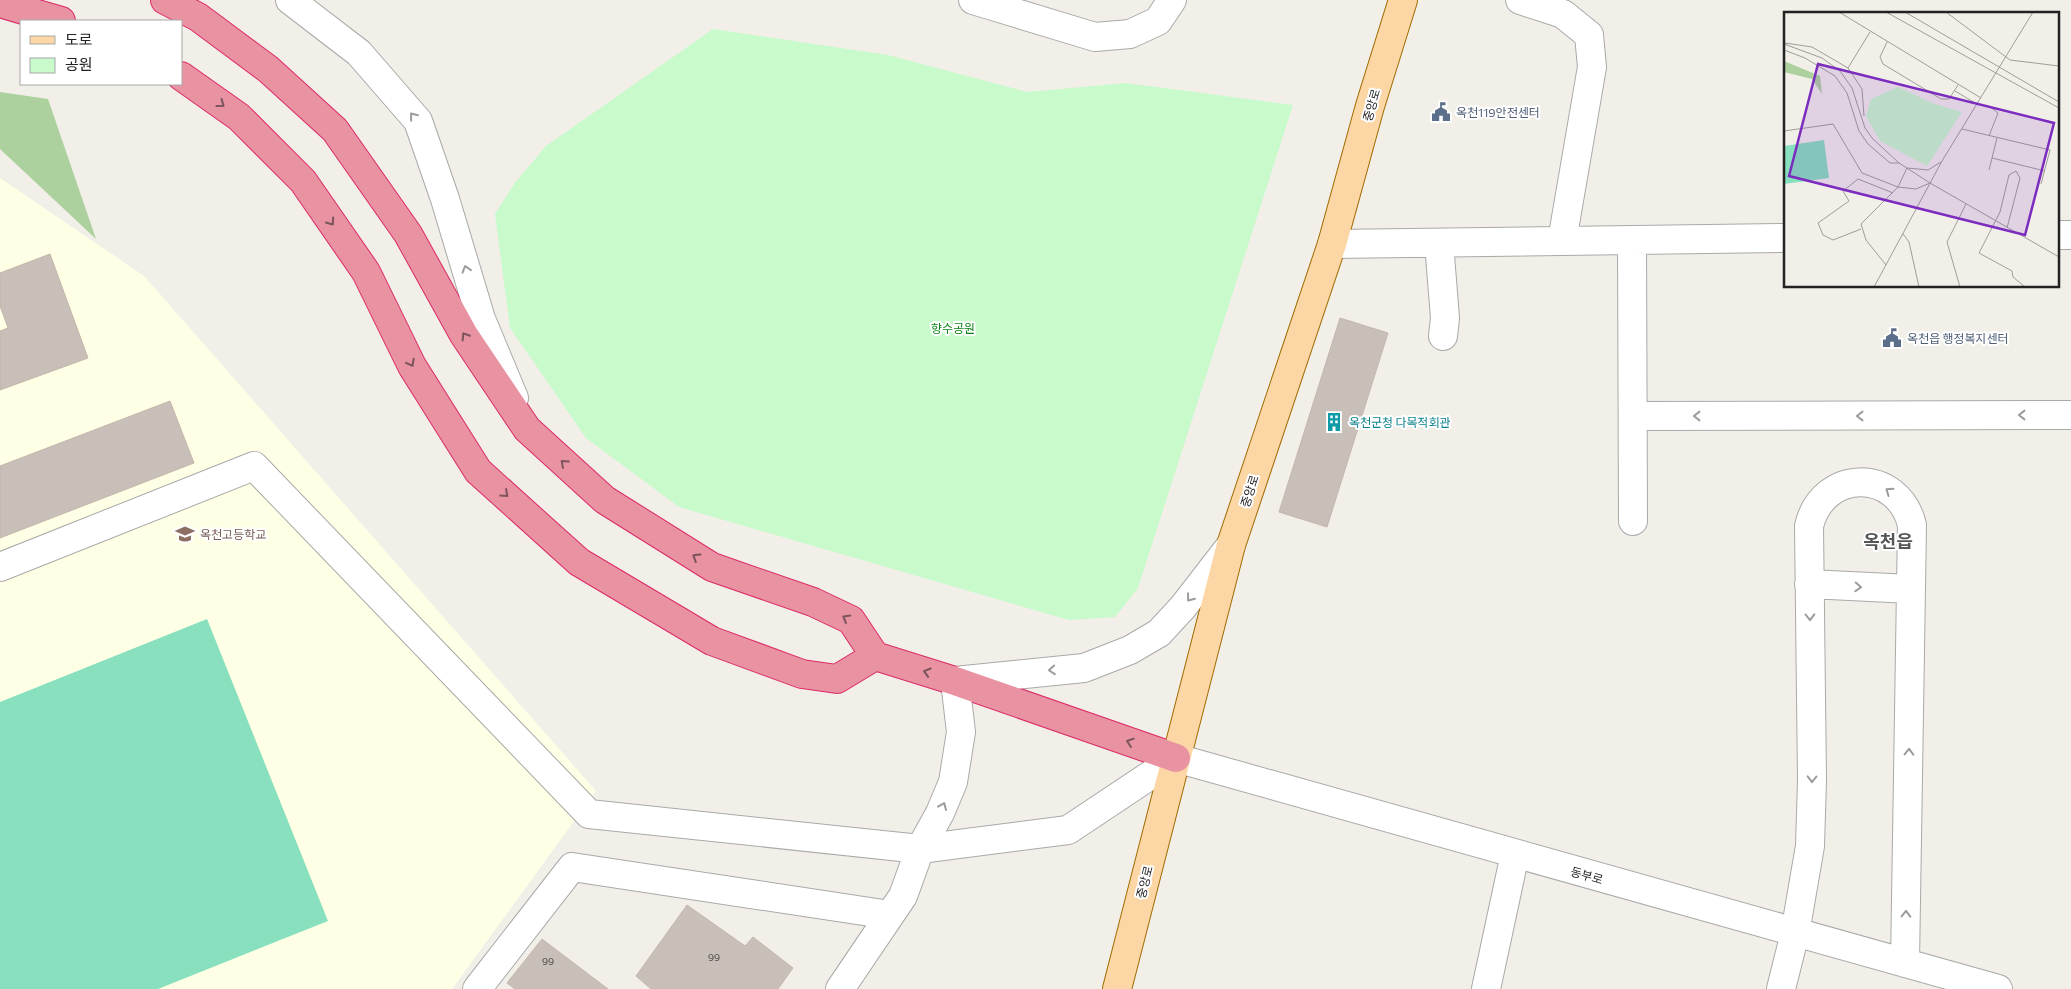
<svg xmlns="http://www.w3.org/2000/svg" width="2071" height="989" font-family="Commissioner,'Noto Sans KR',sans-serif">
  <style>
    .education { fill: #ffffe5 }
    .forest { fill: #add19e }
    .park { fill: #c8facc }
    .pitch { fill: #88e0be }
    .building { fill: #c7bfb8; stroke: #c4b6ab }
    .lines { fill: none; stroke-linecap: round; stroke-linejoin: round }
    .minor-casing { stroke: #a9a9a9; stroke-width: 30 }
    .major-casing { stroke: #a06b00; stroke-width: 30 }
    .highway-casing { stroke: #dc2a67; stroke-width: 30 }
    .minor { stroke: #fff; stroke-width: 28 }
    .major { stroke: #fcd6a4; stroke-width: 28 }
    .highway { stroke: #e892a2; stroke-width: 28 }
    .oneway { stroke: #7b545c }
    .oneway2 { stroke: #9c9c9c }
    .labels { text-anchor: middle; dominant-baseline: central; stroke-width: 4; stroke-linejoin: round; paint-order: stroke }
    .number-label { font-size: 10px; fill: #4b4948 }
    .street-label { font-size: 12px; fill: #222; stroke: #fff }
    .service-label { font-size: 12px; fill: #4e5e75; stroke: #fff; text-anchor: start }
    .park-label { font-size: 12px; fill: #0c8416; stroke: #fff }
    .culture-label { font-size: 12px; fill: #0d838f; stroke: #fff; text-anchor: start }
    .education-label { font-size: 12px; fill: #785e54; stroke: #fff; text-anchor: start }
    .district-label { font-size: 18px; font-weight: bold; fill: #555; stroke: #fff }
    .inset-road { fill: none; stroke: #9f9d99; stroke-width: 1 }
    .view { fill: #7b2cbf; fill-opacity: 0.15; stroke: #7b2cbf; stroke-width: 2.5 }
    .inset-edge { fill: none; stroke: #222; stroke-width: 2.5 }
  </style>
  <rect width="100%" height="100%" fill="#f2efe9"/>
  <path class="education" d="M0 178 144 276 596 791 452 989H0Z"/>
  <path class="forest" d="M0 92 48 99 96 239 0 149Z"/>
  <path class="park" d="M713 29 888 55 1027 92 1126 83 1293 105 1138 588 1115 617 1069 620 679 507 586 438 510 328 495 214 514 184 546 146Z"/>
  <path class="pitch" d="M207 619 328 921 158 989H0V702Z"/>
  <path class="building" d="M50 254 88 358 0 390V331L8 328 0 306V273Z
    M1340 318 1388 333 1327 527 1279 512Z
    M170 401 194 463 0 538V466Z
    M687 905 745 946 753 937 793 968 778 989H651L636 976Z
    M542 939 608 989H515L507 983Z"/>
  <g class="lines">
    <g class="minor-casing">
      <path id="minor" d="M290 0 359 53 418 121 445 199 481 319 514 398
        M973 0 1095 37 1130 34 1158 21 1172 0
        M1520 0 1563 14 1589 35 1592 67 1562 241
        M2057 235H2071
        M1632 241 1633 521
        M1439 243 1445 318 1443 336
        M1332 244 1785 238
        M1633 416 2071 415
        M0 567 254 466 589 814 920 849 940 813 953 782 961 732 955 681 1084 668 1130 650 1159 633 1183 607 1231 545
        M1809 584 1911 589
        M477 989 572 867 890 915
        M840 989 903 896 920 849 1068 830 1176 758 1998 989
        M1486 989 1515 854
        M1781 989 1795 933 1810 846 1812 780 1809 526C1823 468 1898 468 1912 525L1905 963"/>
    </g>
    <g class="major-casing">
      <path id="major" d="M1117 989 1231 545 1332 244 1370 106 1403 0"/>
    </g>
    <g class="highway-casing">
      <path id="highway" d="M165 0 198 17 268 69 335 130 408 234 464 335 527 429 605 500 712 567 813 602 851 620 875 656 955 681 1176 758
        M0 3 61 21
        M181 76 239 117 303 181 366 272 412 366 478 471 579 562 712 641 802 674 837 679 875 656"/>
    </g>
    <use href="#minor" class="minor"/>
    <use href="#major" class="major"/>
    <use href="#highway" class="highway"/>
  </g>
  <defs><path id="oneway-chevron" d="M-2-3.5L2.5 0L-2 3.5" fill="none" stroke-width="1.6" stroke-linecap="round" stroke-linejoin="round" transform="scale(1.25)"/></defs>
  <g class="oneway">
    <use href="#oneway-chevron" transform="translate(221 104) rotate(36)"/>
    <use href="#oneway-chevron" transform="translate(331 222) rotate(55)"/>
    <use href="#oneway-chevron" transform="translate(465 336) rotate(-122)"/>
    <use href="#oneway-chevron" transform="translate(411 363) rotate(62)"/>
    <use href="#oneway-chevron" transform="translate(564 463) rotate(-138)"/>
    <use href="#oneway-chevron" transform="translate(505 494) rotate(42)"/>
    <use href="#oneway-chevron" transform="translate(696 557) rotate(-148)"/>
    <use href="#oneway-chevron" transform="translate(846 618) rotate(-150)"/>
    <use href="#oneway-chevron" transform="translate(927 672) rotate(-163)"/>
    <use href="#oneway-chevron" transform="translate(1130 742) rotate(-161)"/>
  </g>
  <g class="oneway2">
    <use href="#oneway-chevron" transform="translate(413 116) rotate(-129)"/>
    <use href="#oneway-chevron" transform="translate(466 269) rotate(-107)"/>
    <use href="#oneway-chevron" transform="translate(2022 415) rotate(180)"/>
    <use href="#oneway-chevron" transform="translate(1697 416) rotate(180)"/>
    <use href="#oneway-chevron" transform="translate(1860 416) rotate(180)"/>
    <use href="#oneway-chevron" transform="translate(1889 491) rotate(-145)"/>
    <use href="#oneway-chevron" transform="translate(1858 587) rotate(3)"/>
    <use href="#oneway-chevron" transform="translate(1190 598) rotate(128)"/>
    <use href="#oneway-chevron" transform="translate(1810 617) rotate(89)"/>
    <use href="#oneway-chevron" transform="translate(1052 670) rotate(176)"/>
    <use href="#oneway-chevron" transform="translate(1909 752) rotate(-89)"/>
    <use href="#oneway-chevron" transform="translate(1812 779) rotate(91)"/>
    <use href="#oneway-chevron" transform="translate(943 806) rotate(-67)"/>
    <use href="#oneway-chevron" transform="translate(1906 914) rotate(-89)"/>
  </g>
  <defs>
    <g id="civic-bare" transform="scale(1.5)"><path d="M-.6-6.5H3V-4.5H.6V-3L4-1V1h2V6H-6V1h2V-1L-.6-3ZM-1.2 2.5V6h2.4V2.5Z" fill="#5c6f8a" stroke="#fff" stroke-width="2.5" paint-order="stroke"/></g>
    <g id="building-bare" transform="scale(1.5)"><path d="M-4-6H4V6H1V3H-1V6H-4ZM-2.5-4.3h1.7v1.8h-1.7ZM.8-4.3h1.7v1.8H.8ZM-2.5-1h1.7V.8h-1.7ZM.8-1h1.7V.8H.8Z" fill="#0f9aa8" stroke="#fff" stroke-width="2.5" paint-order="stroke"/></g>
    <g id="school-bare" transform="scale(1.5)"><path d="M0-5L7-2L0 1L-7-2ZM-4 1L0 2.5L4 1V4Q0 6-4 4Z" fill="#8d6e63" stroke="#fff" stroke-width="2.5" paint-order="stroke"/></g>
  </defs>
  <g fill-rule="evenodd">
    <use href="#civic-bare" x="1441" y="112"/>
    <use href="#civic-bare" x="1892" y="338"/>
    <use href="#building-bare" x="1334" y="422"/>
    <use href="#school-bare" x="185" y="534"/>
  </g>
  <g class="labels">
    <g class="number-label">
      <text x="714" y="957">99</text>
      <text x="548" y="961">99</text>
    </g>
    <g class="street-label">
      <text transform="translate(1371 105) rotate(-74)">중앙로</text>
      <text transform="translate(1249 491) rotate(-72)">중앙로</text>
      <text transform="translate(1587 875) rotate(16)">동부로</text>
      <text transform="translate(1144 882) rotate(-76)">중앙로</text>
    </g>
    <g class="service-label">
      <text x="1456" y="112">옥천119안전센터</text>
      <text x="1907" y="338">옥천읍 행정복지센터</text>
    </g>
    <g class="park-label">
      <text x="953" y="328">향수공원</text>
    </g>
    <g class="culture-label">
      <text x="1349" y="422">옥천군청 다목적회관</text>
    </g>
    <g class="education-label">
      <text x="200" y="534">옥천고등학교</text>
    </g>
    <g class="district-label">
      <text x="1888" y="541">옥천읍</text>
    </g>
  </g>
  <g transform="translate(1784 12)">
    <rect width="275" height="275" fill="#f2efe9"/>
    <path d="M0 49 36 64 38 82 28 67 0 60Z" fill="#add19e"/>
    <path d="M114 75 148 91 178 100 143 154 96 129 82 104 87 87Z" fill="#c8facc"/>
    <path d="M40 128 45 166 0 172V134Z" fill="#88e0be"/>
    <path class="inset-road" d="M55 0 197 86M102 0 275 96M121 0 275 90M162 0 226 48 275 54M103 30 96 45 99 52 157 87H165L174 73M1 31 28 35 64 56 78 77 80 104M0 32 38 46 56 59 68 76 81 116 88 126 115 151 146 171M0 38 21 46 51 64 63 81 75 119 84 132 106 151H115M64 56 86 20M171 79 193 92M178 117 266 138 257 172M0 119 49 112 78 161 114 175 123 156 144 158 157 150M205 124 214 101 205 94M208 146 261 159M205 158 213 126M223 216 236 166 232 159 225 163 216 200 195 241 228 259 229 265 241 275M77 217 49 228 39 223 34 211 65 189 59 179 74 167 109 181M119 222 125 230 135 275M102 253 82 228 77 212 114 175 132 177 146 171 275 245M90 275 158 149 249 0M176 275 163 230 182 192"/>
    <path class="view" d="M34 52 270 111 241 223 5 164Z"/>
    <rect width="275" height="275" class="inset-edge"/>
  </g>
  <rect x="20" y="20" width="162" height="65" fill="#ffffff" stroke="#a7a7a7"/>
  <rect x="30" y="36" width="25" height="8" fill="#fcd6a4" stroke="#a7a7a7"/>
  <text x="65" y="45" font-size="15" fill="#222222">도로</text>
  <rect x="30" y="58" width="25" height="15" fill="#c8facc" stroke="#a7a7a7"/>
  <text x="65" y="70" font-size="15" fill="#222222">공원</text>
</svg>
